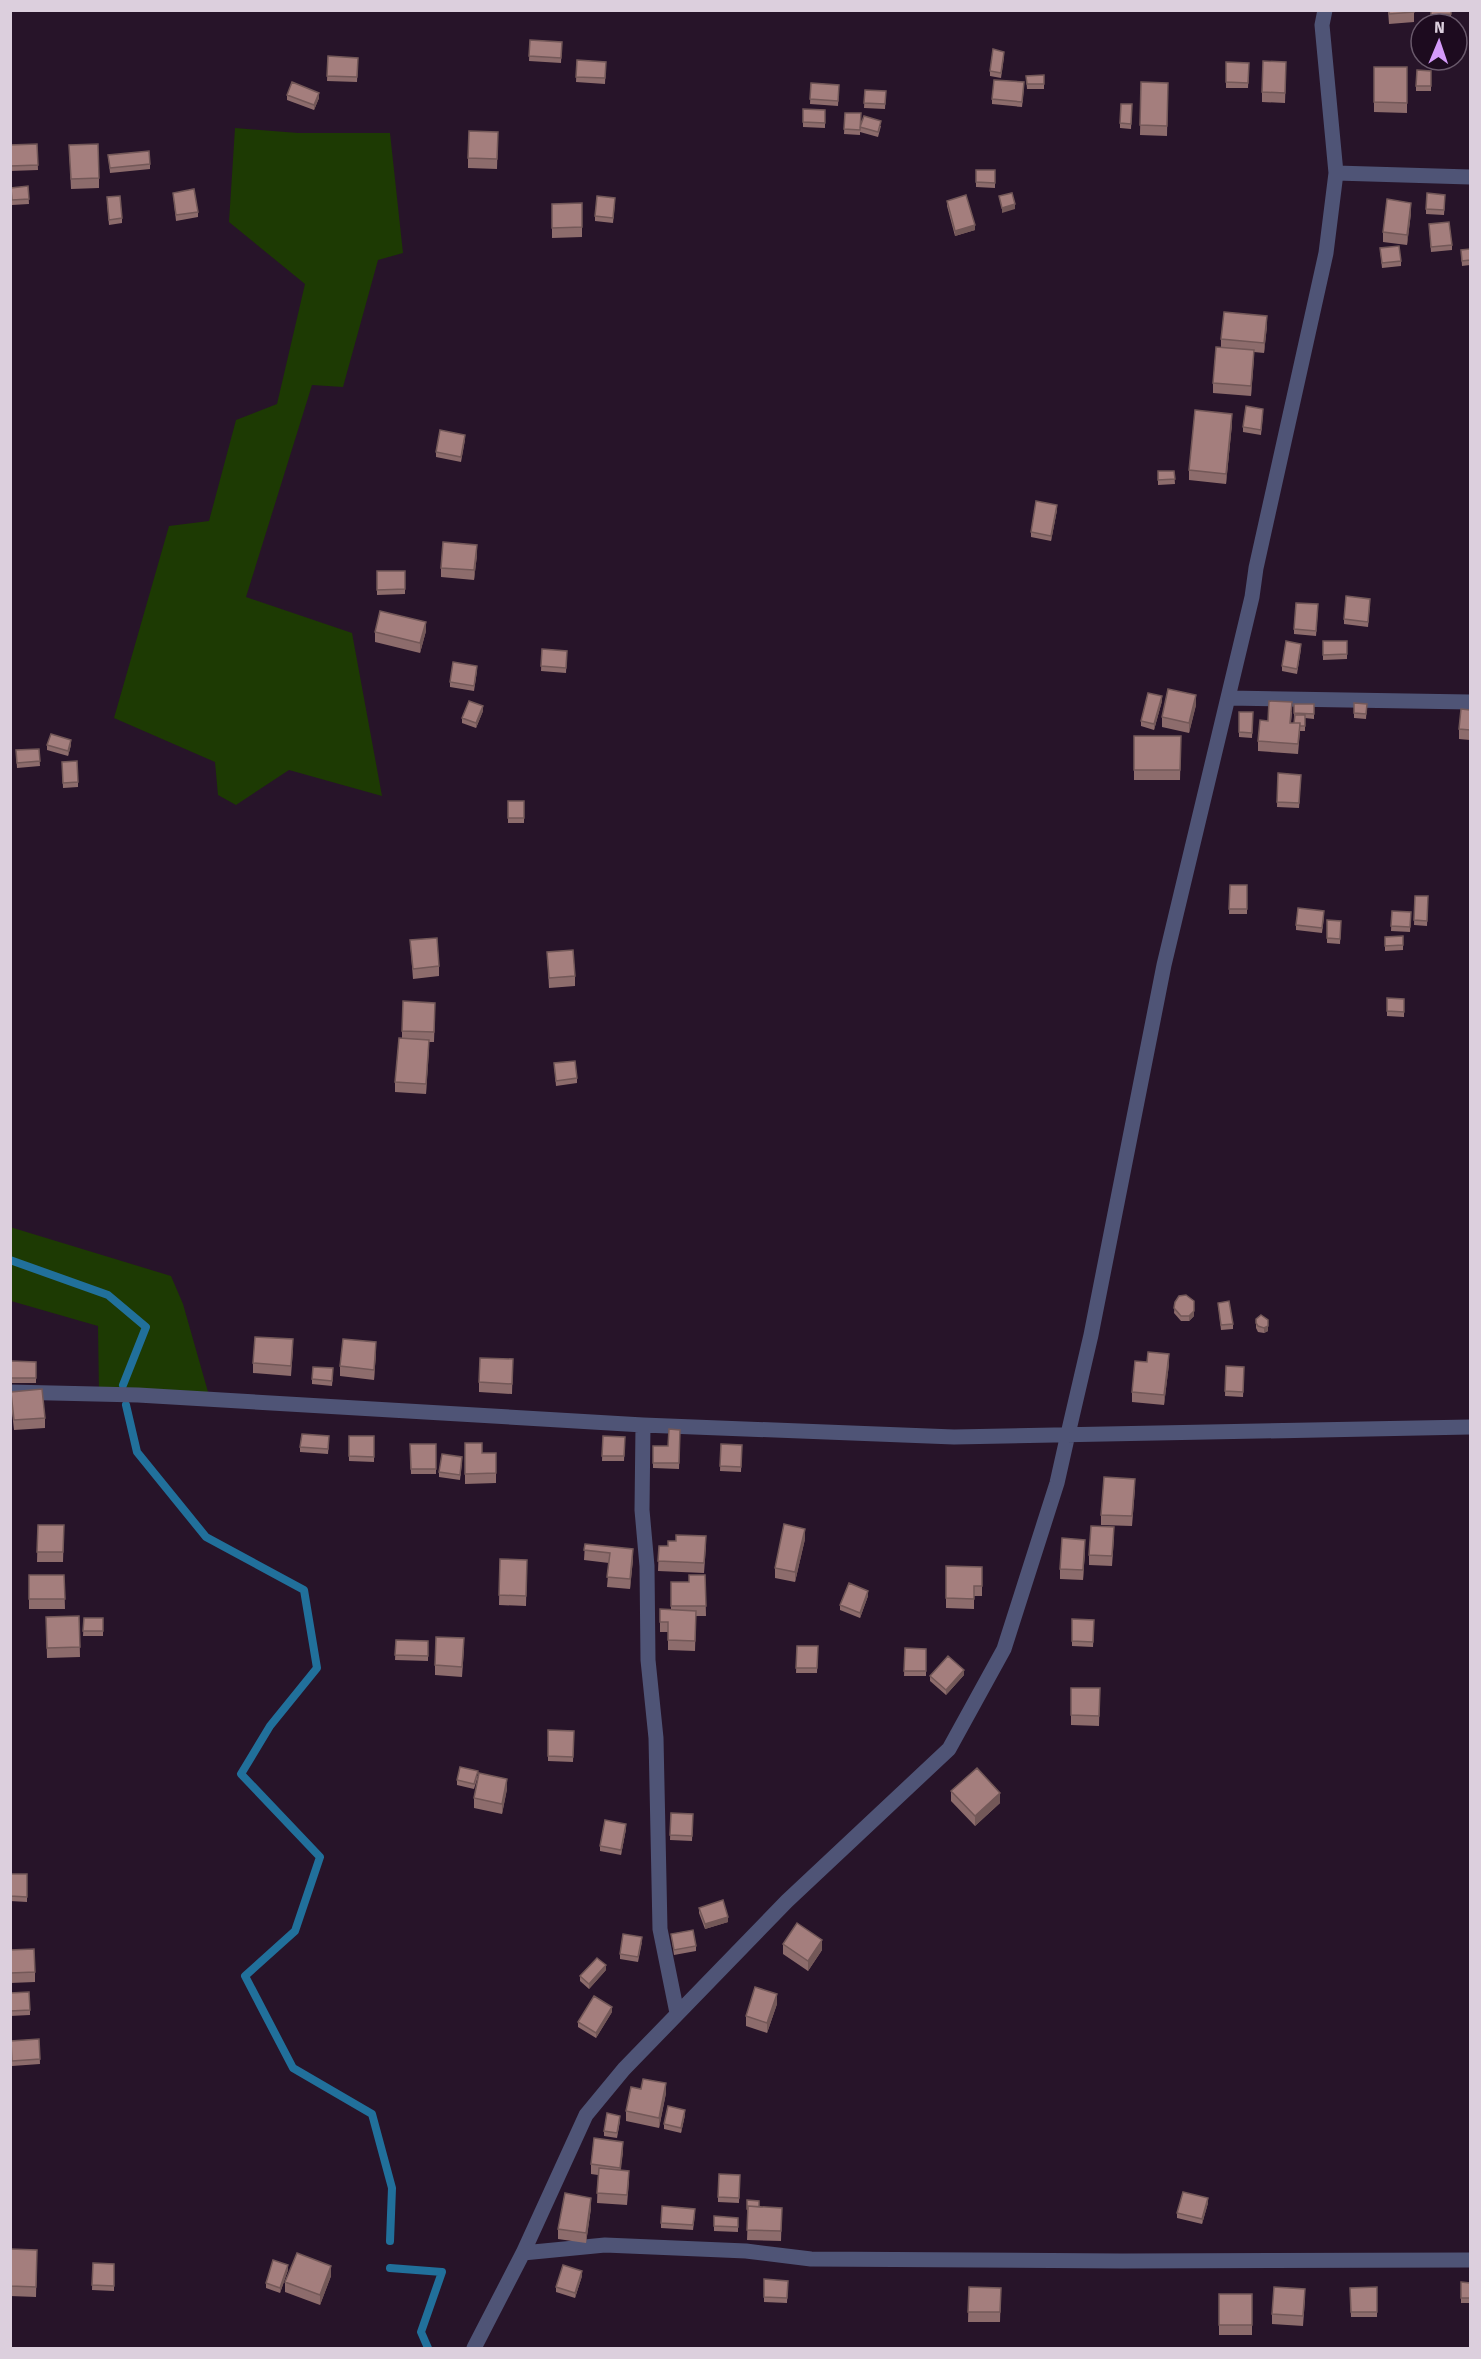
<svg xmlns="http://www.w3.org/2000/svg" width="1481" height="2359" font-family="'Fira Sans',sans-serif">
  <style>
    .green { fill: #1d3a03 }
    .lines { fill: none; stroke-linecap: round; stroke-linejoin: round }
    .stream { stroke: #21709b; stroke-width: 8 }
    .minor { stroke: #4f5476; stroke-width: 15 }
    .wall { fill: #8d6c6c }
    .shaded-wall { fill: #735858 }
    .building { fill: #a47e7d; stroke: #735858; stroke-width: 1.5 }
  </style>
  <rect width="100%" height="100%" fill="#271429"/>
  <path class="green" d="M235 128 298 133H390L403 253 378 260 343 387 312 385 246 597 352 633 382 796 289 770 236 805 218 795 215 762 114 718 169 526 209 521 236 420 277 404 305 284 229 222Z
    M10 1227 171 1276 183 1304 210 1399 99 1394 98 1326 11 1301Z"/>
  <g class="lines">
    <path class="stream" d="M10 1260 108 1295 146 1327 123 1385
      M126 1405 137 1452 206 1537 304 1590 317 1668 270 1726 241 1774 320 1857 295 1931 245 1976 293 2068 372 2114 392 2188 390 2241
      M390 2268 442 2272 421 2332 428 2348"/>
    <path class="minor" d="M1336 173 1470 177
      M1228 698 1470 702
      M10 1392 138 1395 643 1425 954 1437 1470 1427
      M643 1425 642 1510 647 1566 648 1660 656 1738 660 1929 677 2013
      M523 2253 605 2245 746 2251 811 2259 1122 2261 1470 2260
      M474 2348 523 2253 586 2115 624 2069 787 1901 949 1749 1004 1649 1057 1483 1068 1434 1091 1335 1164 965 1252 597 1256 568 1326 253 1336 173 1322 25 1325 10"/>
  </g>
  <path class="wall" d="M1388 10H1414V22L1389 24Z
    M1431 10H1451V19L1431 20Z
    M530 40 562 42 561 63 529 61Z
    M328 56 358 58 357 82 327 81Z
    M1004 57 1001 78 990 76V71Z
    M577 60 606 62 605 84 576 82Z
    M1226 62 1249 63 1248 88H1226Z
    M1374 67H1407V113L1374 112Z
    M1431 71V91H1416V86Z
    M1286 72 1285 103 1262 102V92Z
    M1044 75V89H1027L1026 76Z
    M1141 82 1168 83 1167 136 1140 135Z
    M811 83 839 85 838 106 810 104Z
    M1024 87 1022 107 992 104V99Z
    M865 90 886 91 885 109 864 108Z
    M287 95 319 98 314 110 287 100Z
    M1132 104 1131 129 1120 128V123Z
    M803 109 825 110V128L803 127Z
    M845 113 861 127 881 126 878 137 860 132V135L844 134Z
    M498 132 497 169 468 168V158Z
    M37 144 38 170 10 171V145Z
    M69 145 99 178V188L71 189Z
    M108 155 150 164V169L110 173Z
    M976 170H995V188L976 187Z
    M28 186 29 204 12 205 11 188Z
    M173 193 198 212V217L176 221Z
    M1445 200 1444 215 1426 214V209Z
    M947 201 975 230 955 236 947 206Z
    M107 202 122 218V223L109 225Z
    M582 203V237L552 238V204Z
    M615 203 613 223 595 221V216Z
    M1411 213 1407 245 1383 242V232Z
    M1429 224 1452 245V250L1431 252Z
    M1380 248 1401 261V266L1382 268Z
    M1470 249V265L1462 266 1461 250Z
    M1267 326 1264 353 1254 352 1251 396 1213 393V383L1221 348V339Z
    M1263 414 1261 435 1243 432V427Z
    M1232 424 1226 484 1189 480V470Z
    M465 440 461 462 436 457V452Z
    M1158 471H1174L1175 484 1158 485Z
    M1057 510 1051 541 1031 537V532Z
    M477 555 474 580 441 577V568Z
    M377 571H405V594L377 595Z
    M1370 604 1368 627 1344 624V619Z
    M1318 609 1316 636 1294 634V629Z
    M426 631 420 653 375 642V632Z
    M1323 641H1347V659L1323 660Z
    M542 649 567 651 566 673 541 671Z
    M1301 649 1297 674 1282 671V666Z
    M477 671 474 691 450 687V682Z
    M1162 701 1154 730 1141 726V721Z
    M1354 703 1367 704 1366 719 1354 718Z
    M1294 704H1314V719L1305 718V731H1300L1298 754 1258 751V741L1268 721 1292 712 1291 723H1294Z
    M1196 705 1189 733 1162 727V717Z
    M1470 710V740L1459 739V729Z
    M483 711 476 728 462 723V718Z
    M1239 712H1253L1252 738 1239 737Z
    M1134 736H1181L1180 780H1134Z
    M47 745H71L68 756 47 750Z
    M39 749 40 766 17 768 16 750Z
    M62 762 78 782V787L63 788Z
    M1278 773 1301 775 1299 808 1277 807Z
    M508 801H524V823H508Z
    M1230 885H1247V914H1229Z
    M1415 896H1428L1427 926 1414 925Z
    M1392 911 1411 912 1410 932 1391 931Z
    M1324 916 1322 933 1296 930V925Z
    M1327 920 1341 921 1340 944 1327 943Z
    M1403 936V950L1385 951V937Z
    M410 940 439 966V976L413 979Z
    M547 952 575 976V986L549 988Z
    M1387 998 1404 999V1017L1387 1016Z
    M435 1013 434 1042H429L426 1094 395 1092V1082L402 1038V1031Z
    M554 1063 577 1078V1083L556 1086Z
    M1194 1301V1316L1189 1321H1181L1174 1313 1175 1302Z
    M1218 1303 1233 1324V1329L1221 1330Z
    M1256 1319 1268 1331 1264 1333 1258 1332 1256 1328Z
    M293 1349 291 1376 253 1373V1363Z
    M376 1352 374 1380 340 1376V1366Z
    M513 1359 512 1394 479 1392V1382Z
    M11 1361 36 1362V1383H11Z
    M1147 1362 1169 1364 1164 1405 1132 1402V1392Z
    M1226 1366 1244 1367 1243 1397 1225 1396Z
    M333 1373 332 1386 312 1384V1379Z
    M11 1392 45 1418V1428L14 1430 11 1402Z
    M680 1430 679 1469 653 1468V1446H668Z
    M349 1436H374V1462L349 1461Z
    M603 1436 625 1437 624 1461H602Z
    M329 1441 328 1454 300 1452V1447Z
    M465 1443 482 1453H496V1483L465 1484Z
    M410 1444H436V1474H411Z
    M721 1444 742 1445 741 1472 720 1471Z
    M462 1462 460 1480 439 1477V1472Z
    M1135 1489 1132 1526 1101 1525V1515Z
    M38 1525H64L63 1562H37Z
    M1114 1537 1112 1566 1089 1565V1555Z
    M805 1539 795 1582 775 1578V1568Z
    M585 1544 633 1559 630 1589 607 1587 609 1563 584 1560Z
    M659 1546H706L704 1573 658 1571Z
    M1085 1550 1083 1580 1060 1579V1569Z
    M500 1559 527 1560 526 1606 499 1605Z
    M946 1566 982 1567V1596H974V1609L946 1608Z
    M29 1575H64L65 1609H29Z
    M705 1575 706 1616H696L695 1651 668 1650V1632H660V1609L671 1610V1582H689Z
    M868 1596 860 1618 840 1610V1605Z
    M79 1616 80 1657 47 1658 46 1617Z
    M84 1618H103V1636H83Z
    M1072 1619 1094 1620 1093 1647 1072 1646Z
    M396 1640 428 1641V1661L395 1660Z
    M797 1646H818L817 1673H796Z
    M464 1648 462 1677 435 1675V1665Z
    M905 1648 926 1649V1676H904Z
    M964 1675 946 1695 930 1681V1676Z
    M1071 1688H1100L1099 1726 1071 1725Z
    M548 1730 574 1731 573 1762 548 1761Z
    M478 1776 474 1789 457 1785V1780Z
    M507 1789 502 1814 474 1808V1798Z
    M951 1791 1000 1803 975 1826 951 1801Z
    M671 1813 693 1814 692 1841 670 1840Z
    M626 1829 621 1855 600 1851V1846Z
    M10 1874H27V1902L10 1901Z
    M699 1908 728 1922 705 1929 699 1913Z
    M671 1934 696 1946V1951L674 1955Z
    M642 1942 638 1962 620 1959V1954Z
    M783 1944 822 1950 808 1971 783 1954Z
    M10 1950 35 1972V1982L10 1983Z
    M606 1970 589 1989 580 1981V1976Z
    M10 1993 30 2010V2015L10 2016Z
    M777 2004 767 2033 746 2026V2016Z
    M612 2012 596 2038 578 2027V2022Z
    M39 2039 40 2064 12 2066 11 2041Z
    M641 2089 666 2093 659 2128 626 2121V2111Z
    M685 2115 681 2133 664 2129V2124Z
    M620 2121 617 2138 604 2136V2131Z
    M623 2152 620 2170 629 2181 627 2205 597 2203 598 2175 591 2174V2164Z
    M740 2175 739 2203 718 2202V2197Z
    M747 2200 759 2207 782 2208 781 2241 747 2240 748 2214H747Z
    M1208 2203 1202 2224 1177 2218V2213Z
    M591 2208 586 2243 558 2239V2229Z
    M695 2214 693 2230 661 2228V2223Z
    M714 2216 738 2218V2232L714 2231Z
    M10 2249 37 2250 36 2297 10 2296Z
    M93 2263 114 2264V2291L92 2290Z
    M288 2270 280 2293 266 2288V2283Z
    M331 2276 320 2305 285 2292V2282Z
    M582 2276 575 2298 556 2292V2287Z
    M788 2281 787 2303 764 2302V2297Z
    M1461 2282 1470 2283V2303H1461Z
    M969 2287 1001 2288 1000 2322H968Z
    M1377 2287V2317H1351L1350 2288Z
    M1219 2294H1252V2335H1219Z
    M1305 2299 1303 2326 1272 2324V2314Z"/>
  <path class="shaded-wall" d="M319 93V98L314 110V105Z
    M1411 203V213L1407 245V235Z
    M1015 204V209L1002 213V208Z
    M975 225V230L955 236V231Z
    M1267 316V326L1264 353V343Z
    M1254 350V360L1251 396V386Z
    M1232 414V424L1226 484V474Z
    M1057 505V510L1051 541V536Z
    M477 545V555L474 580V570Z
    M426 622V631L420 653V643Z
    M1196 695V705L1189 733V723Z
    M1162 696V701L1154 730V724Z
    M483 706V711L476 728V723Z
    M71 740V745L68 756V751Z
    M429 1040V1050L426 1094V1084Z
    M1194 1311V1316L1189 1321V1316Z
    M1268 1320V1331L1264 1333V1328Z
    M376 1342V1352L374 1380V1370Z
    M1169 1354V1364L1164 1405V1395Z
    M805 1529V1539L795 1582V1572Z
    M1085 1540V1550L1083 1580V1570Z
    M633 1549V1559L630 1589V1579Z
    M868 1591V1596L860 1618V1613Z
    M964 1670V1675L946 1695V1690Z
    M507 1779V1789L502 1814V1804Z
    M1000 1793V1803L975 1826V1816Z
    M626 1824V1829L621 1855V1850Z
    M728 1917V1922L705 1929V1924Z
    M822 1940V1950L808 1971V1961Z
    M606 1965V1970L589 1989V1984Z
    M777 1994V2004L767 2033V2023Z
    M612 2007V2012L596 2038V2033Z
    M666 2083V2093L659 2128V2118Z
    M685 2110V2115L681 2133V2128Z
    M623 2142V2152L620 2178V2168Z
    M591 2198V2208L586 2243V2233Z
    M1208 2198V2203L1202 2224V2219Z
    M288 2265V2270L280 2293V2288Z
    M331 2266V2276L320 2305V2295Z
    M582 2271V2276L575 2298V2293Z"/>
  <path class="building" d="M1389 10H1414V12L1389 14Z
    M1431 10H1451V14L1431 15Z
    M530 40 562 42 561 58 529 56Z
    M993 49 1004 52 1001 73 990 71Z
    M328 56 358 58 357 77 327 76Z
    M577 60 606 62 605 78 576 77Z
    M1263 61 1286 62 1285 93 1262 92Z
    M1226 62 1249 63 1248 83 1226 82Z
    M1374 67H1407V103L1374 102Z
    M1417 70 1431 71V86H1416Z
    M1044 75V84H1027L1026 76Z
    M994 80 1024 82 1022 102 992 99Z
    M292 82 319 93 314 105 287 95Z
    M1141 82 1168 83 1167 126 1140 125Z
    M811 83 839 85 838 101 810 99Z
    M865 90 886 91 885 104 864 103Z
    M1121 104H1132L1131 124 1120 123Z
    M803 109 825 110V123L803 122Z
    M845 113H861L860 130 844 129Z
    M864 116 881 121 878 132 860 127Z
    M469 131 498 132 497 159 468 158Z
    M37 144 38 165 10 166V145Z
    M98 144 99 178 71 179 69 145Z
    M149 151 150 164 110 168 108 155Z
    M976 170H995V183L976 182Z
    M28 186 29 199 12 200 11 188Z
    M194 189 198 212 176 215 173 193Z
    M1012 193 1015 204 1002 208 999 196Z
    M1427 193 1445 195 1444 210 1426 209Z
    M966 195 975 225 955 231 947 201Z
    M120 196 122 218 109 220 107 197Z
    M597 196 615 198 613 218 595 216Z
    M1387 199 1411 203 1407 235 1383 232Z
    M582 203V227L552 228V204Z
    M1449 222 1452 245 1431 247 1429 224Z
    M1399 246 1401 261 1382 263 1380 248Z
    M1470 249V260L1462 261 1461 250Z
    M1224 312 1267 316 1264 343 1221 339Z
    M1216 347 1254 350 1251 386 1213 383Z
    M1246 406 1263 409 1261 430 1243 427Z
    M1195 410 1232 414 1226 474 1189 470Z
    M440 430 465 435 461 457 436 452Z
    M1158 471H1174L1175 479 1158 480Z
    M1036 501 1057 505 1051 536 1031 532Z
    M443 542 477 545 474 570 441 568Z
    M377 571H405V589L377 590Z
    M1346 596 1370 599 1368 622 1344 619Z
    M1296 603 1318 604 1316 631 1294 629Z
    M380 611 426 622 420 643 375 632Z
    M1286 641 1301 644 1297 669 1282 666Z
    M1323 641H1347V654L1323 655Z
    M542 649 567 651 566 668 541 666Z
    M453 662 477 666 474 686 450 682Z
    M1168 689 1196 695 1189 723 1162 717Z
    M1148 693 1162 696 1154 724 1141 721Z
    M469 701 483 706 476 723 462 718Z
    M1269 701 1292 702 1290 723H1300L1298 744 1258 741 1260 720 1268 721Z
    M1354 703 1367 704 1366 714 1354 713Z
    M1294 704H1314V714L1294 713Z
    M1461 709 1470 710V730L1459 729Z
    M1239 712H1253L1252 733 1239 732Z
    M1295 715H1305V726H1300V723H1294Z
    M51 734 71 740 68 751 47 745Z
    M1134 736H1181L1180 770H1134Z
    M39 749 40 761 17 763 16 750Z
    M77 761 78 782 63 783 62 762Z
    M1278 773 1301 775 1299 803 1277 802Z
    M508 801H524V818H508Z
    M1230 885H1247V909H1229Z
    M1415 896H1428L1427 921 1414 920Z
    M1298 908 1324 911 1322 928 1296 925Z
    M1392 911 1411 912 1410 927 1391 926Z
    M1327 920 1341 921 1340 939 1327 938Z
    M1403 936V945L1385 946V937Z
    M437 938 439 966 413 969 410 940Z
    M573 950 575 976 549 978 547 952Z
    M1387 998 1404 999V1012L1387 1011Z
    M403 1001 435 1003 434 1032 402 1031Z
    M399 1038 429 1040 426 1084 395 1082Z
    M575 1061 577 1078 556 1081 554 1063Z
    M1186 1295 1194 1301V1311L1189 1316H1181L1174 1308 1175 1302 1179 1296Z
    M1229 1301 1233 1324 1221 1325 1218 1303Z
    M1261 1315 1268 1320V1326L1264 1328 1258 1326 1256 1323V1319Z
    M255 1337 293 1339 291 1366 253 1363Z
    M343 1339 376 1342 374 1370 340 1366Z
    M1148 1352 1169 1354 1164 1395 1132 1392 1135 1361 1147 1362Z
    M480 1358 513 1359 512 1384 479 1382Z
    M11 1361 36 1362V1378H11Z
    M1226 1366 1244 1367 1243 1392 1225 1391Z
    M313 1367 333 1368 332 1381 312 1379Z
    M42 1389 45 1418 14 1420 11 1392Z
    M669 1429 680 1430 679 1463H653V1446H668Z
    M302 1434 329 1436 328 1449 300 1447Z
    M349 1436H374V1457L349 1456Z
    M603 1436 625 1437 624 1456H602Z
    M465 1443H482V1453H496V1473L465 1474Z
    M410 1444H436V1469H411Z
    M721 1444 742 1445 741 1467 720 1466Z
    M442 1454 462 1457 460 1475 439 1472Z
    M1104 1477 1135 1479 1132 1516 1101 1515Z
    M784 1524 805 1529 795 1572 775 1568Z
    M38 1525H64L63 1552H37Z
    M1091 1526 1114 1527 1112 1556 1089 1555Z
    M676 1535 706 1536 704 1563 658 1561 659 1546H668V1541H676Z
    M1062 1538 1085 1540 1083 1570 1060 1569Z
    M585 1544 633 1549 630 1579 607 1577 610 1553 584 1550Z
    M500 1559 527 1560 526 1596 499 1595Z
    M946 1566 982 1567V1586H974V1599L946 1598Z
    M29 1575H64L65 1599H29Z
    M689 1575H705L706 1606H671V1582H689Z
    M849 1583 868 1591 860 1613 840 1605Z
    M660 1609 696 1611 695 1641 668 1640V1622H660Z
    M79 1616 80 1647 47 1648 46 1617Z
    M84 1618H103V1631H83Z
    M1072 1619 1094 1620 1093 1642 1072 1641Z
    M436 1637 464 1638 462 1667 435 1665Z
    M396 1640 428 1641V1656L395 1655Z
    M797 1646H818L817 1668H796Z
    M905 1648 926 1649V1671H904Z
    M948 1656 964 1670 946 1690 930 1676Z
    M1071 1688H1100L1099 1716 1071 1715Z
    M548 1730 574 1731 573 1757 548 1756Z
    M460 1767 478 1771 474 1784 457 1780Z
    M977 1768 1000 1793 975 1816 951 1791Z
    M479 1773 507 1779 502 1804 474 1798Z
    M671 1813 693 1814 692 1836 670 1835Z
    M605 1820 626 1824 621 1850 600 1846Z
    M10 1874H27V1897L10 1896Z
    M723 1900 728 1917 705 1924 699 1908Z
    M797 1923 822 1940 808 1961 783 1944Z
    M693 1930 696 1946 674 1950 671 1934Z
    M623 1934 642 1937 638 1957 620 1954Z
    M34 1949 35 1972 10 1973V1950Z
    M597 1958 606 1965 589 1984 580 1976Z
    M755 1987 777 1994 767 2023 746 2016Z
    M29 1992 30 2010 10 2011V1993Z
    M594 1996 612 2007 596 2033 578 2022Z
    M39 2039 40 2059 12 2061 11 2041Z
    M643 2079 666 2083 659 2118 626 2111 631 2087 641 2089Z
    M668 2106 685 2110 681 2128 664 2124Z
    M607 2113 620 2116 617 2133 604 2131Z
    M594 2138 623 2142 620 2168 591 2164Z
    M599 2168 629 2171 627 2195 597 2193Z
    M719 2174 740 2175 739 2198 718 2197Z
    M1183 2192 1208 2198 1202 2219 1177 2213Z
    M565 2193 591 2198 586 2233 558 2229Z
    M747 2200 759 2201V2207L748 2206V2209H747Z
    M662 2206 695 2209 693 2225 661 2223Z
    M748 2206 782 2208 781 2231 747 2230Z
    M714 2216 738 2218V2227L714 2226Z
    M10 2249 37 2250 36 2287 10 2286Z
    M297 2253 331 2266 320 2295 285 2282Z
    M273 2260 288 2265 280 2288 266 2283Z
    M93 2263 114 2264V2286L92 2285Z
    M563 2265 582 2271 575 2293 556 2287Z
    M764 2279 788 2281 787 2298 764 2297Z
    M1461 2282 1470 2283V2298H1461Z
    M969 2287 1001 2288 1000 2312H968Z
    M1274 2287 1305 2289 1303 2316 1272 2314Z
    M1377 2287V2312H1351L1350 2288Z
    M1219 2294H1252V2325H1219Z"/>
  <rect width="1481" height="2359" fill="none" stroke="#dccfdd" stroke-width="24"/>
  <g transform="translate(1439 42) rotate(2)"><circle r="28" fill="#1d0b1f" stroke="#69596b" stroke-width="1.5"/>
  <path d="M0-4.5L10 22L0 15L-10 22Z" fill="#d59bfa"/>
  <text y="-9" font-size="16" font-weight="bold" text-anchor="middle" fill="#dccfdd">N</text>
  </g>
</svg>
